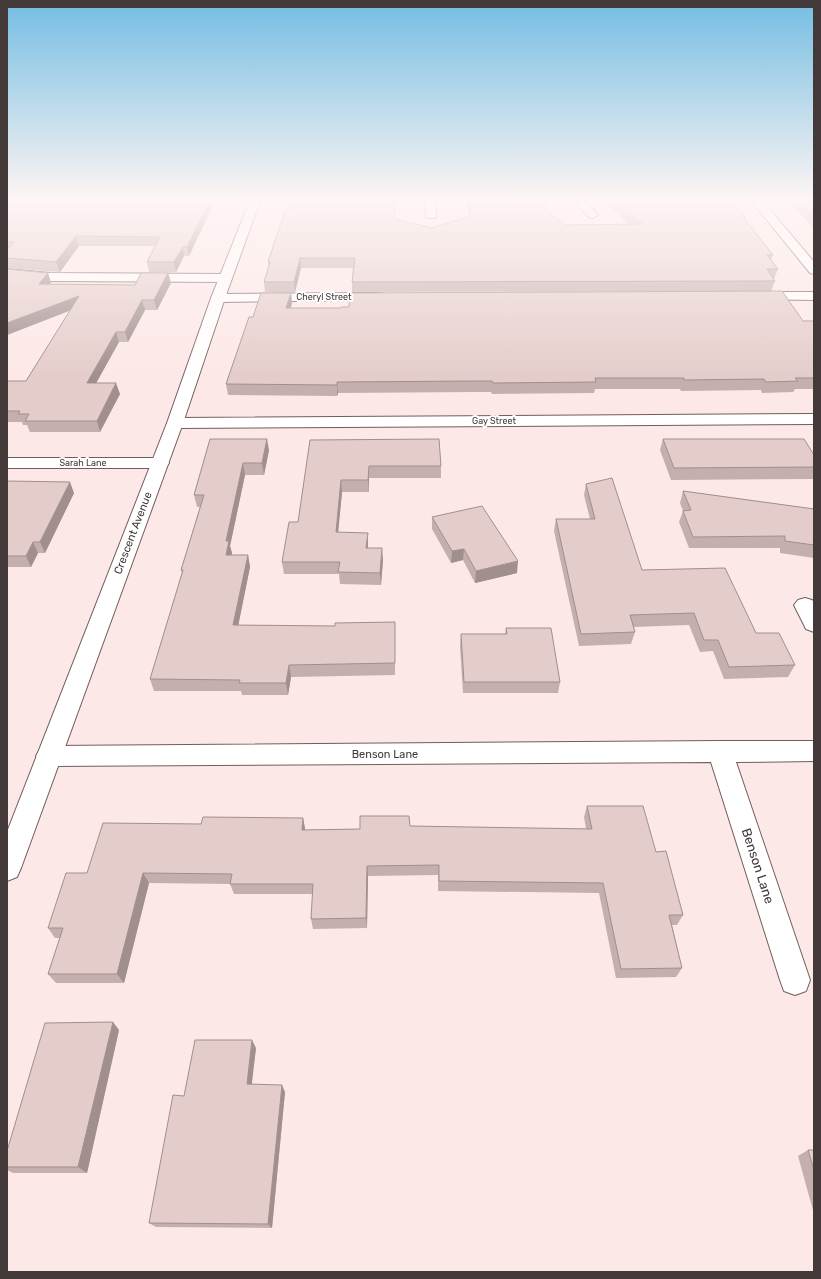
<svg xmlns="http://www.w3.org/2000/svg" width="821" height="1279" font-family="Rubik,sans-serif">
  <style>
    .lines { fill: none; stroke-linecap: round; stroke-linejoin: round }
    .minor-casing { stroke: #725d5c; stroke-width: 2 }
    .tertiary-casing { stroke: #725d5c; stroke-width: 2 }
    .minor { fill: #fff; fill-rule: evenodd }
    .tertiary { fill: #fff; fill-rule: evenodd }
    .wall { fill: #c4afae }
    .shaded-wall { fill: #a08f8d }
    .building { fill: #e4ccca; stroke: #a08f8d }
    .labels { text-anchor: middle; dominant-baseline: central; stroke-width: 4; stroke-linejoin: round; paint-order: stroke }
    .far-street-label { font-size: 9px; fill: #423938; stroke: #fff }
    .street-label { font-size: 11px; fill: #423938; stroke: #fff }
    .near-street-label { font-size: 13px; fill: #423938; stroke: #fff }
  </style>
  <rect width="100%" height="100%" fill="#fce8e7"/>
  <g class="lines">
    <g class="minor-casing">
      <path id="minor" d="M425 198H435L436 216 435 218H427L426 216Z
        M571 198H582L598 215 593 218 589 217Z
        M749 198H760L814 262V274L810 273Z
        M7 269 50 273 226 274 230 275 232 278 230 281 226 282 50 281 7 277Z
        M755 292H814V300L750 299 748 296 750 293Z
        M379 293 384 294 386 297 384 300 218 302 213 301 211 298 213 295 218 294Z
        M814 414V424L175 428 169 426 167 423 169 420 175 418Z
        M7 458H160L166 459 169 463 166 467 160 468H7Z
        M805 598 812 600 814 602V632L806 629 794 605 798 600Z
        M720 741H814V761L736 762 810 980 806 991 795 995 784 991 780 980 711 762 49 766 40 763 36 756 40 749 49 746Z"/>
    </g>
    <g class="tertiary-casing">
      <path id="tertiary" d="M251 198H261L225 298 183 423 21 868 17 877 7 881V832L167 423 211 298Z"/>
    </g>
    <use href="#minor" class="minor"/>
    <use href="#tertiary" class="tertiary"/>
  </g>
  <path class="wall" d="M7 198H218L214 207H212L189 256H184L176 272H149L147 262 155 246H79L60 272 7 268Z
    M466 198H543L548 212 565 225H630L601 198H729L746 217 745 219 773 255 771 260 778 269 774 279 775 281 771 291 352 292V282L353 268H301L295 292H265L264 282 269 267 268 262 289 211 395 219 432 228 469 217Z
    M786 198H814V229Z
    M7 269 48 273 51 283 50 284 135 285 168 273 171 283 157 310H145L128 342H119L96 383 120 394 100 432H30L27 425H23L22 422H7V381H26L70 310 7 335Z
    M291 293 292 303 290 308 814 321V389H795L793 392 762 393 761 390 681 391 680 389H595L594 393 492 394 491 392H474L338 393 337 396 228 395 226 384 253 317Z
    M210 439 269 450 264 475H245L230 546 232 553 231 555H248L250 567 238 625 335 626 395 622V675L291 677 288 695H242L241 691H154L150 679 182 573 181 570 200 507H197L194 495Z
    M663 439 814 455V479L671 480 660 450Z
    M310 440 441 466V478H369V492H342L338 532 368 545V548L383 560 381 585 340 584 339 574H284L282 562 298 522Z
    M7 481 74 493 45 553H38L31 567H7Z
    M586 484 642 570 756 633 795 665 788 677 724 679 713 651 700 652 689 625 633 627 635 632 631 644 579 646 554 531 556 519H590L584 495Z
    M683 491 814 509V558L780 553V548H689L679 522 683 511 680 503Z
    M432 517 517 573 475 583 463 560 451 563 432 529Z
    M506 628 560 682 558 693H463L460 646 461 634H505Z
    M587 806 656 852 683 915 677 925H672L682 968 676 977 616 978 599 893 438 891V875L368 876 367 928 313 929 311 919 313 894H234L230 884 149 883 124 983H56L48 974 60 938H55L48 928 87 873 201 824 303 818 305 830 360 829 410 826 586 829 584 817Z
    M119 1030 87 1173H13L7 1170V1151Z
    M256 1048 251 1084 285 1092 272 1228 156 1227 149 1223 184 1096Z
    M808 1150H814V1214L798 1156Z"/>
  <path class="shaded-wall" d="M211 198 212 207 189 256 187 247Z
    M213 198H218L214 207Z
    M76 236 79 246 60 272 56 262Z
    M183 247 184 256 176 272 174 262Z
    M300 258 301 268 295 292 294 282Z
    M48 273 51 283 42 294 39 284Z
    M168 273 171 283 157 310 154 300Z
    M291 293 292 303 288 319 286 308Z
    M79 296 82 306 7 335V323Z
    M142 300 145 310 128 342 125 332Z
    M116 332 119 342 90 394 87 383Z
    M337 382 338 393 337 396Z
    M116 383 120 394 100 432 97 421Z
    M267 439 269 450 264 475 262 463Z
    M243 463 245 475 230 546 232 553 228 567 226 555V541Z
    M369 466V492L368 480Z
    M341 480 342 492 337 544 336 532Z
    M70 482 74 493 45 553 40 542Z
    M368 533V545L366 560V548Z
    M33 542 38 553 31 567 26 556Z
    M382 548 383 560 381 585 380 573Z
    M464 549 463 560 451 563 452 551Z
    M248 555 250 567 236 637 233 625Z
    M518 561 517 573 475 583 476 571Z
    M289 665 291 677 288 695 286 683Z
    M303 818 305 828 304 841 302 830Z
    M367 866 368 876 367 928 366 918Z
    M143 873 149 883 124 983 117 974Z
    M113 1022 119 1030 87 1173 78 1167Z
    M252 1040 256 1048 251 1091 247 1084Z
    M282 1085 285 1092 272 1228 268 1224Z"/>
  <path class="building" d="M7 198H211L187 247H183L174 262H147L160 237 76 236 56 262 7 258V250L14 242H7Z
    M292 198H394L395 219 432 228 471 216 468 198H543L548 212 565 225 642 224 613 198H729L746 217H743L773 255H767L778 269H767L775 281 352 282 355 258H300L294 282H264L270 262H268L285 211H289Z
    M797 198H814V216Z
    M7 269 48 273 39 284 135 285 141 273H168L154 300H142L125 332H116L87 383H116L97 421H25L29 414H18L20 411H7V381H26L79 296 7 323Z
    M782 291 803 321H814V378H795L798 381 766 382 764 379 684 380V378H595L596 382 493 383 492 381H474L337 382V385L226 384 249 317H253L261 293H291L286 308H341V307H349L350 293Z
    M210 439H267L262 463H243L226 541H229L226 555H248L233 625 335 626V623L395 622V663L289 665 286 683H239L240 680 150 679 183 570H181L204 495H194Z
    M439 439 441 466H369L368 480H341L336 532 368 533 366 548H382L380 573 338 572 340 562H282L289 522H298L310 440Z
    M663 439H804L814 455V467L674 468Z
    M612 478 642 570 725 568 756 633H779L795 665 729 667 718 640H704L694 613 630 615 635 632 581 634 556 519H595L586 484Z
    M7 481 70 482 40 542H33L26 556H7Z
    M683 491 814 509V545L785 541V536L693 537 683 511 691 510Z
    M482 506 518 561 476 571 464 549 452 551 432 517Z
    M506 628H551L560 682H464L461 634H507Z
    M587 806H643L656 852 666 851 683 915H669L682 968 621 969 603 883 439 881V865L367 866 366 918 311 919 313 884H230L232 874 143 873 117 974H48L63 928H48L66 873H87L103 823 201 824 203 817 303 818 302 830 360 829V816H409L410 826 592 829Z
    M113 1022 78 1167H7V1151L45 1023Z
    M195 1040H252L247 1084 282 1085 268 1224 149 1223 173 1095 184 1096Z
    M808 1150H814V1170Z"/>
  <linearGradient id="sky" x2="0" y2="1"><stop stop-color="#74bde2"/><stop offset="0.53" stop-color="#fef5f4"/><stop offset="1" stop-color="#fef5f4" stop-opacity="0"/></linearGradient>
  <rect width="821" height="377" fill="url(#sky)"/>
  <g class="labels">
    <g class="far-street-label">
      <text x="324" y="297">Cheryl Street</text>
      <text x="494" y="421">Gay Street</text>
      <text x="83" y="463">Sarah Lane</text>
    </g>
    <g class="street-label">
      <text transform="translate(133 533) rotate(-69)">Crescent Avenue</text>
      <text x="385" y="754">Benson Lane</text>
    </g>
    <g class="near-street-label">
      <text transform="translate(758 866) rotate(72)">Benson Lane</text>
    </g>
  </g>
  <rect width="821" height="1279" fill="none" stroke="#423938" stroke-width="16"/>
</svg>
